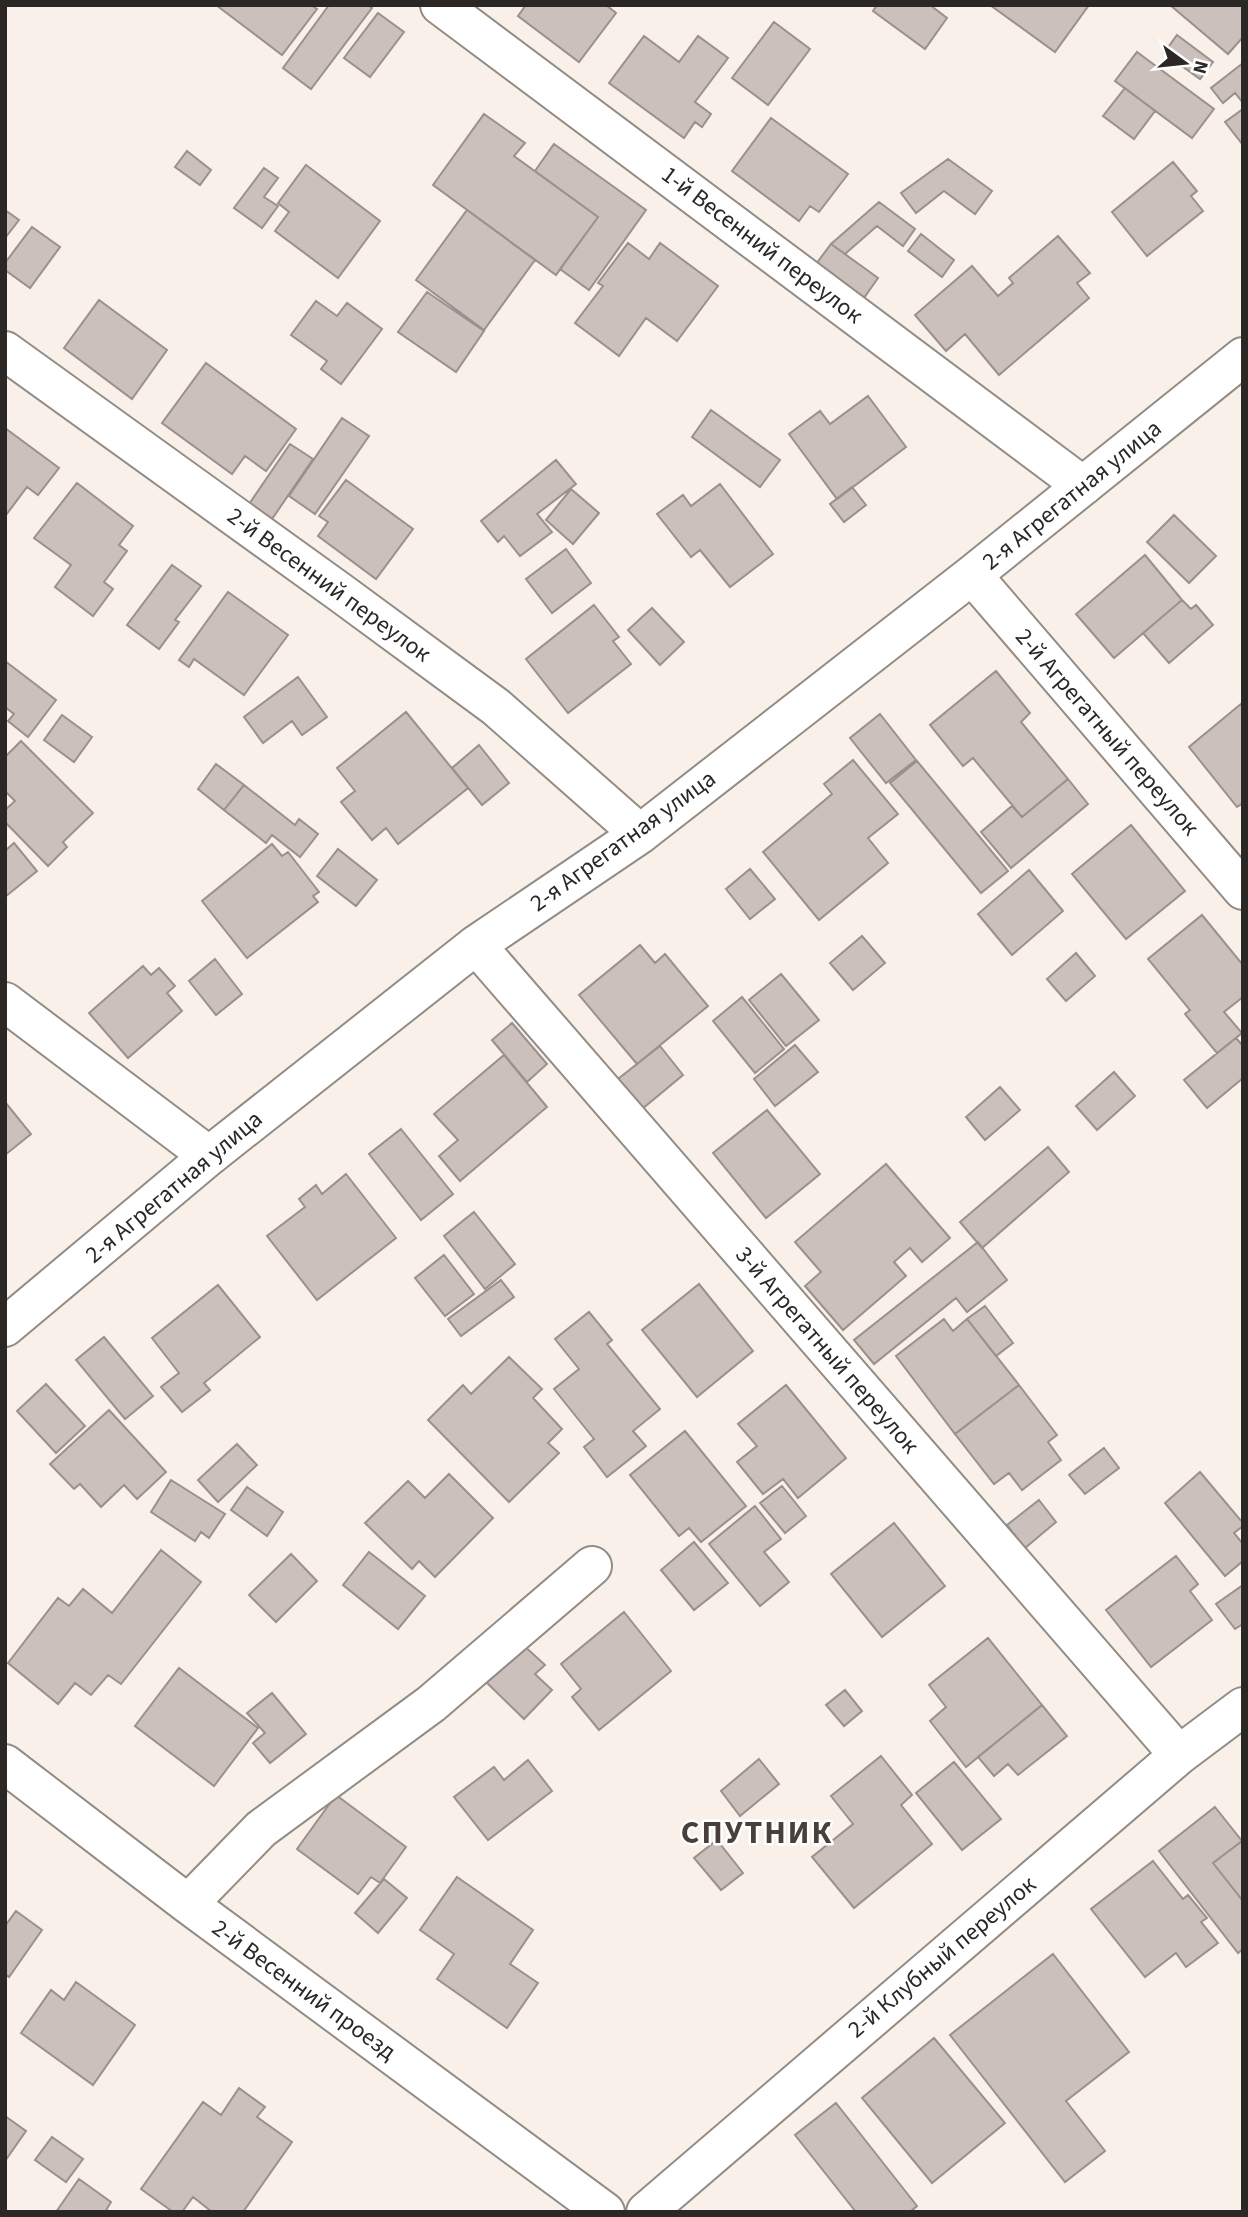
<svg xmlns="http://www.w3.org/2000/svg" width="1248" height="2217" font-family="'Source Sans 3',sans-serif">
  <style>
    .building { fill: #cbc0bc; stroke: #9a908d; stroke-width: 2 }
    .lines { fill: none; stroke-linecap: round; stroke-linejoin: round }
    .minor-casing { stroke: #938c85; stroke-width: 42 }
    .minor { stroke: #fff; stroke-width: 38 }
    .labels { text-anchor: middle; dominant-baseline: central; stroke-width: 5; stroke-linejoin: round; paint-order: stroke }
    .street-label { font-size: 24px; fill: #2a2724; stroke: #fff }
    .district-label { font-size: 32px; font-weight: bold; letter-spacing: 2px; fill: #48413b; stroke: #fff }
  </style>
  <rect width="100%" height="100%" fill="#f8f0e9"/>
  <path class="building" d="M216 5H311L317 9 282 55Z
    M329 5H368L372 8 311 89 283 68Z
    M526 5H606L616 13 579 62 518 16Z
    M877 5H930L947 18 925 49 873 11Z
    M990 5H1089L1055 52Z
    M1170 5H1243V37L1228 54Z
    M378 13 404 32 370 77 344 58Z
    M774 22 810 49 768 105 732 78Z
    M1177 35 1213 62 1200 79 1164 53Z
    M644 36 679 62 698 36 728 58 695 102 711 114 702 127 695 122 684 138 609 83Z
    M1137 52 1214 109 1192 138 1115 81Z
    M1243 63V103L1235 93 1223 103 1211 88Z
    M1125 88 1155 111 1134 139 1103 116Z
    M1243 109V145L1225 122Z
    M484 114 525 143 514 156 598 217 556 275 433 185Z
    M771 118 848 174 819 212 810 206 799 221 732 171Z
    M554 144 646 210 589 290 560 269 598 217 535 171Z
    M187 151 211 170 200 185 175 167Z
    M948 159 992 191 975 214 944 191 916 213 901 193Z
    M1173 162 1197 191 1191 196 1203 211 1147 256 1112 212Z
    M306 165 380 221 338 278 275 231 289 212 278 203Z
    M264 168 278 178 264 197 278 206 262 228 234 208Z
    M879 202 915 229 903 246 877 226 845 254 831 244Z
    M5 210 19 220 5 238Z
    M467 210 535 260 484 330 416 280Z
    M32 227 60 247 30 288 5 270V263Z
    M921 234 954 260 942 277 908 251Z
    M1058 236 1090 273 1077 283 1089 298 999 375 965 334 946 351 915 315 972 266 998 296 1013 283 1009 278Z
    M628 243 649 259 660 243 718 286 677 341 646 318 619 356 575 323 603 286 598 283Z
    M831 244 878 278 861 302 813 268Z
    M427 292 484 331 456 372 398 332Z
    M99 300 167 350 132 399 64 348Z
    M316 301 337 316 347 303 382 329 341 384 321 369 327 361 291 335Z
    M206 363 296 429 266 471 245 456 232 474 162 423Z
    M868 396 906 447 837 499 789 434 820 411 830 424Z
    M711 410 780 460 760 487 692 437Z
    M342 418 369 436 315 514 289 496Z
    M5 428 59 468 38 495 27 487 6 515Z
    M290 444 313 459 268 525 245 510Z
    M556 460 576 484 537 514 552 532 520 556 504 536 498 542 481 521Z
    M346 480 413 529 376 579 318 536 328 522 319 516Z
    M77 483 133 526 119 545 127 551 104 582 113 589 93 616 55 587 71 565 34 538Z
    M720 484 773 554 730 587 700 550 691 557 657 514 683 495 691 506Z
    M852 487 866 505 844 522 830 504Z
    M571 489 599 513 573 544 546 520Z
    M1174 515 1216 556 1189 583 1147 542Z
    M566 549 591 583 552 613 526 579Z
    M1145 555 1182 600 1114 658 1076 614Z
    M172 565 201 586 175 620 179 622 159 649 127 625Z
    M228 592 288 635 244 695 194 659 189 667 179 660Z
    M1182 600 1191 609 1196 605 1213 625 1169 663 1143 633Z
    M594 605 619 637 613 641 631 664 568 713 526 659Z
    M652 608 684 642 660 665 628 630Z
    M5 661 56 700 28 737 8 721 14 714 5 707Z
    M996 671 1030 713 1021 722 1068 779 1022 817 973 758 963 766 930 725Z
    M298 677 327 717 302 735 292 721 263 743 244 717Z
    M1242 703 1243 803 1237 807 1189 747Z
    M406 712 468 788 398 844 386 828 372 840 341 802 355 791 337 768Z
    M880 714 916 760 886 783 850 738Z
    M62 715 92 737 74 762 44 740Z
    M21 741 93 813 63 842 67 847 48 866 5 822V810L15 801 5 791V757Z
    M479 745 509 783 482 805 452 768Z
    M853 760 898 814 868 838 888 863 819 920 763 852 832 794 824 784Z
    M917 761 1008 871 981 893 890 783Z
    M216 764 244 785 224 810 198 789Z
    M1068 779 1088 804 1011 868 981 832 1012 806 1022 817Z
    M244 785 295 825 299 819 318 834 300 857 272 835 266 843 224 810Z
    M1131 825 1185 891 1126 939 1072 874Z
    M14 843 37 871 5 897V851Z
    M272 844 282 856 288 852 319 892 313 896 318 902 247 958 202 901Z
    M338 849 377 880 356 906 317 876Z
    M750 869 775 899 750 919 726 889Z
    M1029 870 1063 911 1012 955 978 914Z
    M1202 915 1243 965V997L1224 1012 1242 1033 1217 1053 1185 1014 1190 1010 1148 959Z
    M862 936 885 963 853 990 830 963Z
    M640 945 655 963 665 954 708 1006 637 1064 579 995Z
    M1076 953 1095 976 1066 1001 1047 979Z
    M215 959 242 994 216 1015 189 981Z
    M143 966 151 975 159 968 175 986 167 993 182 1011 128 1058 89 1013Z
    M781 974 819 1020 786 1046 749 1000Z
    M742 997 784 1049 755 1073 713 1021Z
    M512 1023 547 1064 527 1082 492 1040Z
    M1236 1038 1243 1046V1078L1207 1108 1184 1080Z
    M795 1045 818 1072 775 1106 754 1079Z
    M660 1046 683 1075 642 1109 618 1079Z
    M504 1055 547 1107 460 1181 439 1156 458 1140 434 1114Z
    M1114 1072 1135 1096 1097 1130 1076 1106Z
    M1000 1087 1020 1110 985 1140 966 1117Z
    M5 1102 31 1134 5 1155Z
    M767 1110 820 1174 766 1218 713 1153Z
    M401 1129 453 1194 421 1220 369 1154Z
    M1048 1147 1069 1172 982 1248 960 1222Z
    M886 1164 950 1238 922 1262 910 1248 894 1262 906 1276 843 1330 805 1286 821 1272 795 1242Z
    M346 1174 396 1238 317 1300 267 1236 305 1207 299 1199 316 1185 322 1194Z
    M474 1212 515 1264 485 1289 444 1236Z
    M978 1242 1007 1280 967 1312 956 1298 874 1364 854 1340Z
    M444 1255 474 1294 445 1316 415 1278Z
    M501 1280 514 1297 461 1336 448 1319Z
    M699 1284 753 1351 697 1397 642 1330Z
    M218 1285 260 1337 204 1383 210 1390 182 1412 161 1387 179 1373 152 1338Z
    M985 1306 1013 1343 996 1356 967 1319Z
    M589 1312 612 1340 607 1344 660 1409 633 1431 646 1446 607 1477 584 1447 594 1439 554 1389 579 1369 555 1339Z
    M944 1319 953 1331 967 1319 1019 1385 955 1434 896 1356Z
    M104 1337 153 1396 125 1419 76 1360Z
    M509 1357 542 1389 533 1398 562 1429 548 1443 559 1453 509 1502 428 1420 463 1385 471 1394Z
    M46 1384 85 1426 56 1453 17 1411Z
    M786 1385 846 1458 798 1498 783 1479 763 1494 737 1462 757 1446 738 1424Z
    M1019 1385 1057 1435 1048 1442 1061 1460 1022 1490 1009 1473 994 1484 955 1434Z
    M109 1410 166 1472 137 1499 124 1485 101 1507 80 1484 74 1489 50 1464Z
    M685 1431 746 1506 701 1542 689 1528 679 1536 630 1475Z
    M237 1444 257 1465 218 1502 198 1480Z
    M1104 1448 1119 1468 1085 1494 1069 1475Z
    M1200 1472 1243 1523V1526L1234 1533 1243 1544V1561L1225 1576 1165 1503Z
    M449 1474 493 1518 435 1577 419 1561 412 1569 365 1523 408 1481 425 1498Z
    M171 1480 225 1514 209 1538 201 1532 195 1541 151 1512Z
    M782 1486 806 1516 785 1533 760 1503Z
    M247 1487 283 1512 267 1536 231 1510Z
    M1039 1500 1056 1522 1025 1548 1007 1525Z
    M755 1506 781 1539 764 1552 789 1582 760 1606 709 1544Z
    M894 1523 945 1586 882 1637 831 1574Z
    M694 1542 728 1583 694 1610 661 1570Z
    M161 1550 201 1582 121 1684 108 1675 91 1695 75 1683 58 1704 8 1663 58 1598 69 1606 83 1589 112 1613Z
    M369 1552 425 1596 398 1629 343 1585Z
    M291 1554 317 1581 276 1622 249 1595Z
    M1176 1556 1198 1584 1190 1591 1212 1620 1151 1667 1106 1610Z
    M1243 1585V1624L1235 1629 1216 1604Z
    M624 1612 671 1671 599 1730 572 1697 581 1689 561 1664Z
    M988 1638 1042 1705 966 1767 930 1721 946 1707 929 1685Z
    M521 1643 545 1665 535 1674 552 1690 524 1719 485 1681Z
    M179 1668 258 1728 214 1786 135 1726Z
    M845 1690 862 1711 844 1726 826 1705Z
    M272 1693 306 1734 270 1763 253 1743 265 1733 247 1713Z
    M1042 1705 1067 1736 1018 1775 1008 1764 994 1776 978 1757Z
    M881 1756 912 1795 901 1805 932 1844 854 1908 812 1857 853 1824 831 1796Z
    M759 1759 779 1784 740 1816 721 1791Z
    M528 1760 552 1791 488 1840 454 1797 494 1767 504 1780Z
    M954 1762 1001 1819 962 1850 916 1793Z
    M336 1795 406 1847 380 1883 371 1877 358 1894 297 1849Z
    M1215 1807 1242 1841 1213 1863 1243 1901V1949L1238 1953 1159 1851Z
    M717 1840 743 1873 721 1890 694 1858Z
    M1242 1841 1243 1842V1901L1213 1863Z
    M1153 1861 1183 1899 1188 1895 1207 1918 1201 1922 1218 1943 1186 1967 1176 1953 1145 1977 1091 1909Z
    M457 1877 533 1930 510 1964 538 1983 507 2028 437 1979 454 1954 420 1930Z
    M384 1879 407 1898 378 1933 355 1913Z
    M16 1911 42 1930 9 1977 5 1974V1926Z
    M1053 1954 1129 2052 1066 2101 1105 2151 1065 2182 950 2035Z
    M76 1982 135 2025 93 2085 21 2033 51 1990 64 2000Z
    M934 2038 1005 2123 932 2183 862 2098Z
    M239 2088 265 2107 257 2117 292 2142 243 2212H212L193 2197 182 2212H173L141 2189 203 2102 221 2115Z
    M836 2103 917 2206 910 2212H856L795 2135Z
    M5 2116 26 2131 5 2161Z
    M52 2137 83 2159 66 2182 35 2160Z
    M79 2179 111 2202 105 2212H56Z"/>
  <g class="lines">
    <g class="minor-casing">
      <path id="minor" d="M440 5 1083 486
        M5 351 341 593 496 707 640 834
        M972 575 1243 890
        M476 945 1179 1755
        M5 1002 209 1156
        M5 1327 209 1156 476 945 640 834 972 575 1243 357
        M5 1764 188 1904 605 2212
        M188 1904 261 1829 431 1704 592 1566
        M646 2212 1179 1755 1243 1707"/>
    </g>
    <use href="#minor" class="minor"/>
  </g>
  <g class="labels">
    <g class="street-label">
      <text transform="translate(762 245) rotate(37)">1-й Весенний переулок</text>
      <text transform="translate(1072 495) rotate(-39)">2-я Агрегатная улица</text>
      <text transform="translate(329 585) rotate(36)">2-й Весенний переулок</text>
      <text transform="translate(1107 732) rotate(49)">2-й Агрегатный переулок</text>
      <text transform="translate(623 841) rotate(-36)">2-я Агрегатная улица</text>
      <text transform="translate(174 1187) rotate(-40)">2-я Агрегатная улица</text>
      <text transform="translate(827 1350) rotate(49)">3-й Агрегатный переулок</text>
      <text transform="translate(942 1957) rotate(-40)">2-й Клубный переулок</text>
      <text transform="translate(304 1990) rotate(36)">2-й Весенний проезд</text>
    </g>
    <g class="district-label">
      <text x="757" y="1833">СПУТНИК</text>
    </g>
  </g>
  <rect width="1248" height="2217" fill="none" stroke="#2a2724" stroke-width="14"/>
  <g transform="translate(1185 63) rotate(105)" stroke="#ffffff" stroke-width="5" paint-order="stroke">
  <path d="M0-5L12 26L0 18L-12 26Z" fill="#2a2724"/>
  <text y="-10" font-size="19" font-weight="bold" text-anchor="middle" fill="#2a2724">N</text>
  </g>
</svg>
